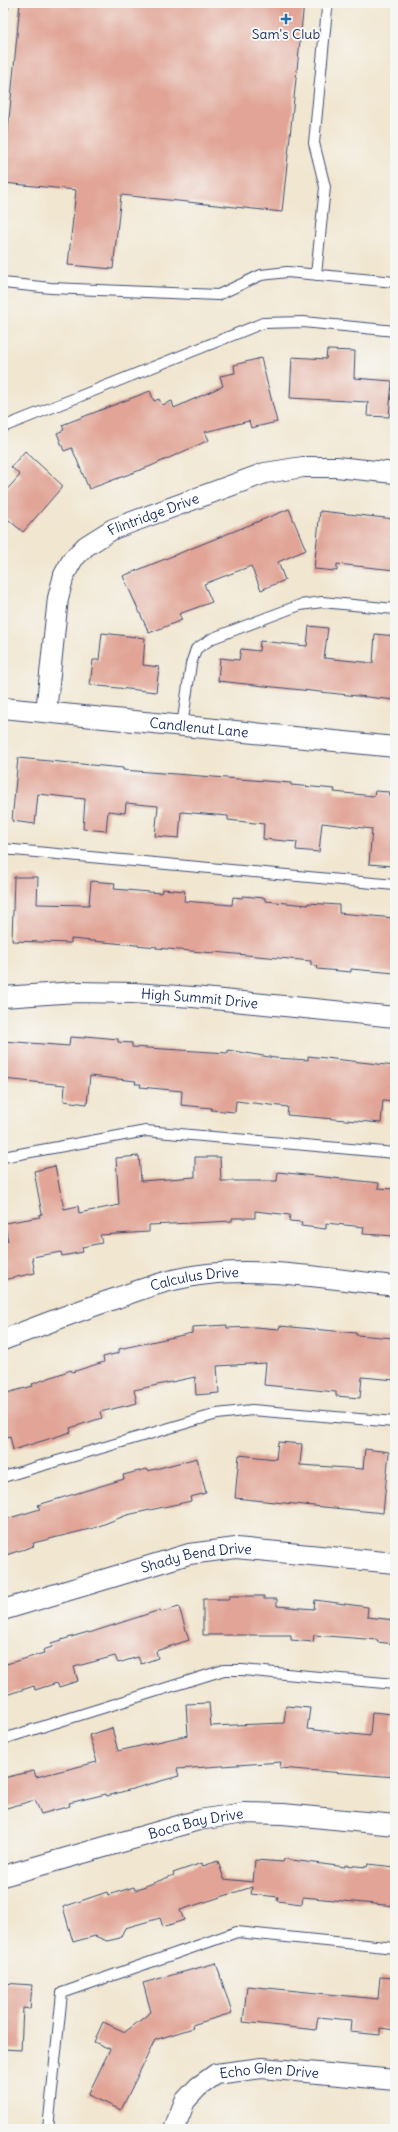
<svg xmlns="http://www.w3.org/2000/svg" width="398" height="2132" font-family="Delius,sans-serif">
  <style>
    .building { fill: #e1a496 }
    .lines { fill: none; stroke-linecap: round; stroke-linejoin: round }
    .service-casing { stroke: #3b4a6f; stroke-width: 12 }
    .minor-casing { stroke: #3b4a6f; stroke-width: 22 }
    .service { stroke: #fff; stroke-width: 10 }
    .minor { stroke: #fff; stroke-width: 20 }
    .poi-dot { fill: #1f6fb2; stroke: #f6f6f2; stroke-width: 1.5 }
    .labels { text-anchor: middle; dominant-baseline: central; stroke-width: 4; stroke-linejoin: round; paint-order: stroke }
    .poi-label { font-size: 14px; fill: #1b2f5e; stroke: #f6f6f2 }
    .street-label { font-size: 14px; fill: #1b2f5e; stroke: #f6f6f2 }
  </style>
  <rect width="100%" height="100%" fill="#f6f6f2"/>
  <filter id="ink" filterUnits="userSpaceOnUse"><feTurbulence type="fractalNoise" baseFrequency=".025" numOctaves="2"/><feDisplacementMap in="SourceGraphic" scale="8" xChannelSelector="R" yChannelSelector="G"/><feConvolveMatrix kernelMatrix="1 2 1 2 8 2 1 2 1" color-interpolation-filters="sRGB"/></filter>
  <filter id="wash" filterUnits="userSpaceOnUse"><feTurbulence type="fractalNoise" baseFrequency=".012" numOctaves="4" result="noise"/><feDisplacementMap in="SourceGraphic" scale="16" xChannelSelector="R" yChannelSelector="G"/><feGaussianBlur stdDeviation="0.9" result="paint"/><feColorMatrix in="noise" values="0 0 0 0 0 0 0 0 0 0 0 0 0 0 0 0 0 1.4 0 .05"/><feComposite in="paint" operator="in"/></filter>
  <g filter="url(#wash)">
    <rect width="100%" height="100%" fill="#f1e6d0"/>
    <g id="blocks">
      <path class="building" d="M20 3H304L282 212 121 195 113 269 68 265 76 190 3 183Z
        M327 350 355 351 354 378 392 381 389 417 367 416 368 402 290 398 292 357 326 359Z
        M261 358 277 422 251 428 249 421 205 432 209 440 151 466 89 489 72 448 64 451 57 433 64 430 62 425 150 391 154 401 159 399 162 405 172 401 174 408 223 386 220 376 235 373 234 365Z
        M25 451 63 486 23 532 3 515V494L20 475 11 467Z
        M289 509 306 550 278 562 285 580 261 590 251 566 204 584 212 602 179 614 182 620 149 633 123 576Z
        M320 511 395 519V570L337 564V571L314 569Z
        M309 626 328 628 324 658 373 663 375 634 395 636V700L218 681 220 658 239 660 241 649 259 651 260 641 307 646Z
        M102 633 145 638 143 665 159 667 156 692 90 685 93 660H99Z
        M18 758 123 768V770L149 772 291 783V785L335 789 334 792 374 796 375 791 390 792 389 795H395L392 866 369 864 372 829 322 823 319 852 296 850 297 842 263 839 264 824 228 820V816L181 812 179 838 155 836 158 806 126 803 125 813 108 811 106 831 83 829 85 799 38 794 35 824 12 821Z
        M14 877H38L37 904 89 905 91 881 115 883 114 889 161 893 162 889 185 891 184 901 232 905 233 897 242 898 243 896 265 898V901L308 905V903L339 905V913L395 918V973L351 969V972L317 969 318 966 311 965V961L214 952V953L156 948 157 947 71 939V943L12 941Z
        M85 1036 118 1039V1042L132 1043V1047L228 1053V1050L275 1058 308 1060V1056L395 1066V1102L383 1101 381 1123 287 1115 288 1107 236 1101 235 1112 211 1110 212 1108 181 1105 182 1091 140 1087 141 1084H135L136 1081 90 1076 87 1104 64 1101 65 1085 3 1079V1041L69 1046 70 1037 85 1038Z
        M139 1156 141 1181 195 1177V1157H220L221 1181H277L278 1172 379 1183 378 1188 395 1189V1236L363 1234 364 1227 326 1223V1229L301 1226 302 1222 289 1221 290 1215 255 1211V1218H232V1221L149 1225V1232L100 1235 102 1243 82 1247 83 1252 62 1256 61 1252 32 1257 35 1273 3 1280V1242L8 1241 5 1223 40 1217 39 1215 42 1214 34 1171 55 1166 64 1209 78 1206 79 1213 119 1205 116 1158Z
        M227 1325V1328L255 1327 279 1329 280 1326 356 1333V1335L395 1338V1380L362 1377 360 1398 336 1396V1392L264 1385 266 1363 217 1366 219 1393 196 1395 195 1377 134 1390 137 1403 100 1412 102 1418 70 1428 71 1432 13 1450 10 1436 3 1438V1394L33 1386 32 1384 71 1370 72 1372 104 1362 103 1357 119 1353V1349L192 1333V1327Z
        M278 1442 302 1444 300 1465 363 1469 365 1449 389 1452 383 1513 235 1498 239 1455 276 1459Z
        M197 1458 206 1493 190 1497 191 1501 127 1515 94 1528 33 1543 34 1546 3 1556V1520L40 1509 38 1505 124 1479 123 1475 147 1469 148 1471Z
        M229 1596H264V1599H277V1606L314 1609 315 1600 368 1607 367 1617 395 1620V1644L377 1642 378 1640 314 1635 313 1642 291 1640V1635H203V1599H229Z
        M179 1607 189 1640 156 1651 158 1658 141 1664 138 1657 118 1663 115 1656 74 1667 78 1681 59 1687 57 1683 35 1690 34 1686 3 1696V1665L44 1653 43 1650 52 1647 51 1643 88 1632 89 1633 160 1610 161 1612Z
        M209 1703 211 1726 284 1723 286 1706 310 1708 307 1729 370 1736 372 1712 393 1714 392 1730H395V1777L280 1768 281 1762 177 1769 179 1776 107 1796 106 1794 69 1803 70 1806 41 1814 35 1800 3 1809V1778L34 1771 36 1777 97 1762 89 1735 112 1728 118 1751 188 1735 186 1704Z
        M284 1859 345 1867V1865L367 1867 368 1864 395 1867V1906L303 1897 302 1904 277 1901 278 1897 251 1894 252 1887 180 1910 184 1920 163 1927 160 1918 125 1928 120 1938 107 1941 95 1936 73 1942 63 1907 107 1892 108 1895 134 1887 135 1890 174 1875 173 1873 202 1863 203 1866 218 1861 224 1879 253 1882 255 1860 283 1862Z
        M216 1963 232 2013 192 2025 193 2028 155 2040 121 2110 88 2095 110 2049 94 2042 103 2022 125 2032 151 2012 143 1983Z
        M380 1977 395 1978V2030L380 2028V2035L350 2032 351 2020 318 2017 316 2030 243 2022 247 1986 378 1999Z
        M3 1983 32 1985 30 2009 23 2008 21 2050 3 2049Z"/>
    </g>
  </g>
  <g filter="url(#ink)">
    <use href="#blocks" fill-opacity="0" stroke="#3b4a6f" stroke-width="1"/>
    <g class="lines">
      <g class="service-casing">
        <path id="service" d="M3 7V3
          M316 275 325 187 314 143 327 9 329 3
          M3 283 51 288 218 295 261 275 287 272 395 282
          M3 427 263 323 303 322 395 331
          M182 726 191 664 196 649 213 638 300 605 322 602 395 609
          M3 849 395 885
          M3 1157 146 1131 395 1153
          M3 1477 217 1414 252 1410 395 1422
          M3 1739 224 1670H242L395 1684
          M48 2129 62 1993 237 1932 395 1948"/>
      </g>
      <g class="minor-casing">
        <g id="minor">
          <path id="s1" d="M3 708 395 747"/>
          <path id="s2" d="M46 712 58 598 64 575 73 559 86 546 113 529 265 473 303 467H336L395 473"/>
          <path id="s3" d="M3 997 76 992 133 993 193 997 395 1017"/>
          <path id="s4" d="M3 1340C41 1325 78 1311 117 1298 147 1287 176 1277 208 1274 265 1267 337 1280 395 1286"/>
          <path id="s5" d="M3 1610 189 1554 236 1548 395 1563"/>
          <path id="s6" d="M3 1876 199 1820 244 1813 283 1814 395 1825"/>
          <path id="s7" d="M174 2129 185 2101 198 2087 216 2074 262 2068 395 2080"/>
        </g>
      </g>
      <use href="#service" class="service"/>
      <use href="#minor" class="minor"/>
    </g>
  </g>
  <path class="poi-dot" d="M284 13h4v4h4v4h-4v4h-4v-4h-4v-4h4z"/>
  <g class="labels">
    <g class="poi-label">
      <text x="286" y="34">Sam's Club</text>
    </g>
    <g class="street-label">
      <text stroke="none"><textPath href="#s2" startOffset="250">Flintridge Drive</textPath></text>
      <text stroke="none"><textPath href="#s1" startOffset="197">Candlenut Lane</textPath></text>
      <text stroke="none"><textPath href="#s3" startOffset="197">High Summit Drive</textPath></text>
      <text stroke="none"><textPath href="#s4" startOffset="202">Calculus Drive</textPath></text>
      <text stroke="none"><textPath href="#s5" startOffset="201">Shady Bend Drive</textPath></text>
      <text stroke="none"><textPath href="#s6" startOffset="200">Boca Bay Drive</textPath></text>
      <text stroke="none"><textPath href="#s7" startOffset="125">Echo Glen Drive</textPath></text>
    </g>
  </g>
  <rect width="398" height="2132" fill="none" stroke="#f6f6f2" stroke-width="16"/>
</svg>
